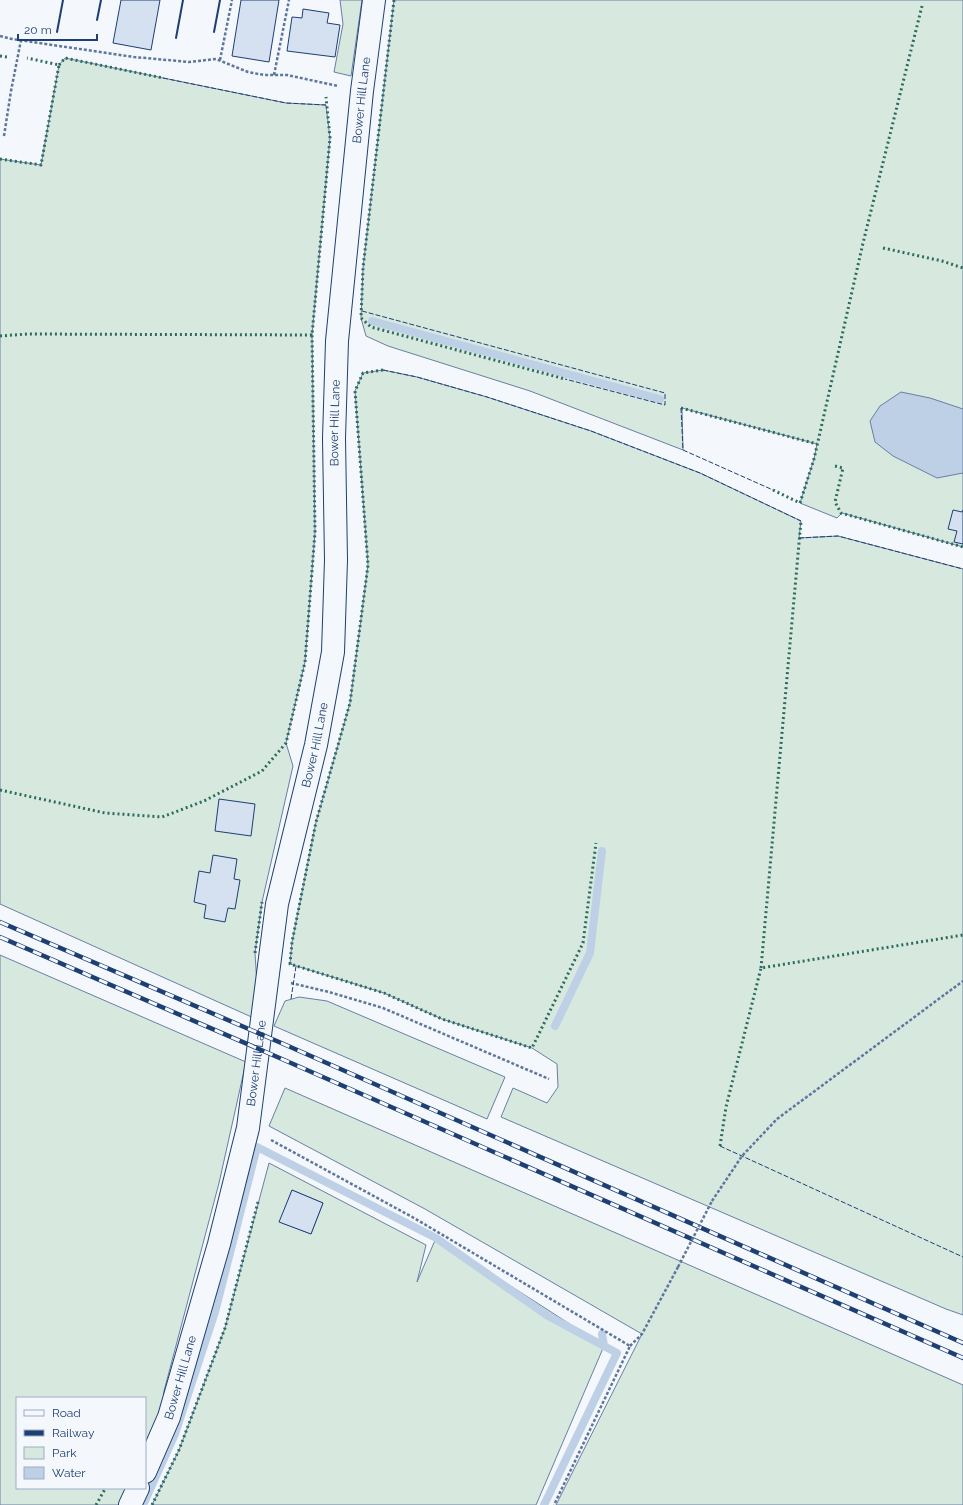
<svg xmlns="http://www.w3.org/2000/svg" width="963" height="1505" font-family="Raleway,sans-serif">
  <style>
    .green { fill: #d7e8df; stroke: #687fa3; fill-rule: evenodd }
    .water { fill: #bed0e5; stroke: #687fa3 }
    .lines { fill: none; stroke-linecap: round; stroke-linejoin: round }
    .stream { stroke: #bed0e5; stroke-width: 8 }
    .building { fill: #d5e0f0; stroke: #1d3f73 }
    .street-casing { stroke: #1d3f73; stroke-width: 24 }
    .path { stroke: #5e769c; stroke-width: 2.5; stroke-dasharray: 3 2; stroke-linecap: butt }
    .street { stroke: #f4f7fb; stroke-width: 22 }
    .rail-casing { stroke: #1d3f73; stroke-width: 4.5 }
    .rail { stroke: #f4f7fb; stroke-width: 3; stroke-dasharray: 9; stroke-linecap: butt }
    .path-bridge { stroke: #5e769c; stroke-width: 2.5; stroke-dasharray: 3 2; stroke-linecap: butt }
    .hedge { stroke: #2c6c60; stroke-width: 3; stroke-dasharray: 2 3; stroke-linecap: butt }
    .fence { stroke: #1d3f73; stroke-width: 1; stroke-dasharray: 5 2; stroke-linecap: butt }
    .wall { stroke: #1d3f73; stroke-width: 2 }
    .labels { text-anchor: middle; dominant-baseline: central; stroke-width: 3; stroke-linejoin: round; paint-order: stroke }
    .street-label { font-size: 12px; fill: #1d3f73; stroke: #f4f7fb }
  </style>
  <rect width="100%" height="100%" fill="#f4f7fb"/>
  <path class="green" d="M340 0H362L351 76 334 72 343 24Z
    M394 0H963V547L842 513 837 518 800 503 814 459 817 444 682 408 683 450 530 391 388 346 366 336 361 318 363 268Z
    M65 58 286 103 326 105 330 138 312 335 315 532 305 662 286 743 293 766 262 902 255 953 257 985 256 1019 0 904V159L41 165 59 65Z
    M383 370 417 377 487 397 591 431 700 473 801 521 799 538 838 536 963 569V1315L946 1309 501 1117 513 1088 547 1103 558 1087 557 1064 532 1048 442 1019 384 993 290 964 292 942 316 822 350 703 368 565 355 391 363 373Z
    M0 955 246 1062 219 1183 164 1391 162 1413 145 1452V1398H17V1488H129L121 1505H0Z
    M299 997 327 1001 505 1077 487 1119 274 1026 285 1001Z
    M285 1088 963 1385V1505H556L642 1334 425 1209 269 1126Z
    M269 1163 426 1245 417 1282 436 1238 604 1346 536 1505H152L179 1450 225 1328ZM292 1190 323 1203 311 1234 280 1222Z"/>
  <path class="water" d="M901 392 930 398 963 409V473L937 478 893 456 875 442 870 421 880 406Z"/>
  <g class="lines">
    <path class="stream" d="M372 321 660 399
      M555 1026 590 953 602 851
      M602 1334 604 1346
      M143 1505 175 1434 215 1312 257 1147 436 1238 548 1316 617 1353 544 1505"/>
  </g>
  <path class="building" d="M121 0H160L151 50 113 43Z
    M241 0H279L269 62 232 56Z
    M303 9 329 13 327 23 340 25 335 57 287 51 292 17 302 18Z
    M953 510 962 512 963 510V544L954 542 957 531 948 529Z
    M219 799 255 804 251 836 215 831Z
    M213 855 237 859 234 879 240 880 235 909 228 908 225 922 204 918 206 905 194 902 199 871 210 873Z
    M292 1190 323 1203 311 1234 279 1222Z"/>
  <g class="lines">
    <g class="street-casing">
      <g id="street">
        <path id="s1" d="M145 1472 169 1417 219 1244 248 1128 277 904 316 745 333 652 336 560 334 438 337 341 362 91 374 0"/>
        <path d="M130 1505 138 1488"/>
      </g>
    </g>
    <path class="path" d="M0 36 12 39 134 57 189 62 216 59 248 72 264 75H287L338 86
      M220 60 232 0
      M274 75 289 0
      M4 136 11 91 21 40
      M291 983 329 992 383 1008 549 1079
      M271 1140 414 1218 630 1346 554 1505
      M712 1201 742 1156 777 1119 963 981
      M630 1346 642 1334 678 1267"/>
    <use href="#street" class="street"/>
    <g class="rail-casing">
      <path id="rail" d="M0 922 279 1042 963 1343
        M0 937 275 1056 963 1358"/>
    </g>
    <use href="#rail" class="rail"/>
    <path class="path-bridge" d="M678 1267 712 1201"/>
    <path class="hedge" d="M394 0 363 268 361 318 371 327 565 379
      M0 56 7 57
      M59 65 65 58 163 78
      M0 159 41 165 59 65 27 58
      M883 248 942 261 963 268
      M0 336 27 334 312 335
      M383 370 363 373 355 391 368 565 350 703 316 822 292 942 290 964 384 993 442 1019 532 1048 583 943 596 843
      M681 408 817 444
      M835 466 843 468 835 502 841 513 963 547
      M773 490 800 503 814 459 863 243 922 6
      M0 790 105 813 162 817 204 801 262 771 286 743 305 662 315 532 312 335 330 138 326 97
      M255 953 262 902
      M761 968 801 521
      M720 1146 726 1107 761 968 963 935
      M96 1505 105 1489
      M152 1505 179 1450 225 1328 258 1202"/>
    <path class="fence" d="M163 78 286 103 326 105
      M362 311 665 393V405L565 379
      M383 370 417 377 487 397 591 431 700 473 801 521
      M681 408 683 450 773 490
      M799 538 838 536 963 569
      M291 999 296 966
      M720 1146 963 1257"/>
    <path class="wall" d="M97 20 101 0
      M57 32 63 0
      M214 32 220 0
      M176 38 183 0"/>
  </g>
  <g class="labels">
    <g class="street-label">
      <text stroke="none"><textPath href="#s1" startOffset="1397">Bower Hill Lane</textPath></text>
      <text stroke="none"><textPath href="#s1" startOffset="1073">Bower Hill Lane</textPath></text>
      <text stroke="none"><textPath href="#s1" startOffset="749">Bower Hill Lane</textPath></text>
      <text stroke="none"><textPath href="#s1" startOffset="425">Bower Hill Lane</textPath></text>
      <text stroke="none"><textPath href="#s1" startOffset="101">Bower Hill Lane</textPath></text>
    </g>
  </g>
  <rect x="16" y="1397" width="130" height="92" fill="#f4f7fb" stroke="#9eadc5"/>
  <rect x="24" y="1410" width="20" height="6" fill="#f4f7fb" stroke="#9eadc5"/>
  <text x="52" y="1417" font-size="12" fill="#1d3f73">Road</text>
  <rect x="24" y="1430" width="20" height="6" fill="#1d3f73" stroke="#9eadc5"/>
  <text x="52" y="1437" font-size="12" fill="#1d3f73">Railway</text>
  <rect x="24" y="1447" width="20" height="12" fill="#d7e8df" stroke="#9eadc5"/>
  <text x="52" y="1457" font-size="12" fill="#1d3f73">Park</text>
  <rect x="24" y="1467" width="20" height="12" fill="#bed0e5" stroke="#9eadc5"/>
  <text x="52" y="1477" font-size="12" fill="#1d3f73">Water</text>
  <path d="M18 34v6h79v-6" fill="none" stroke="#1d3f73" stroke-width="2"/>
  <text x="24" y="34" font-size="12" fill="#1d3f73" stroke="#f4f7fb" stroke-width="3" paint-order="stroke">20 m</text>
</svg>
